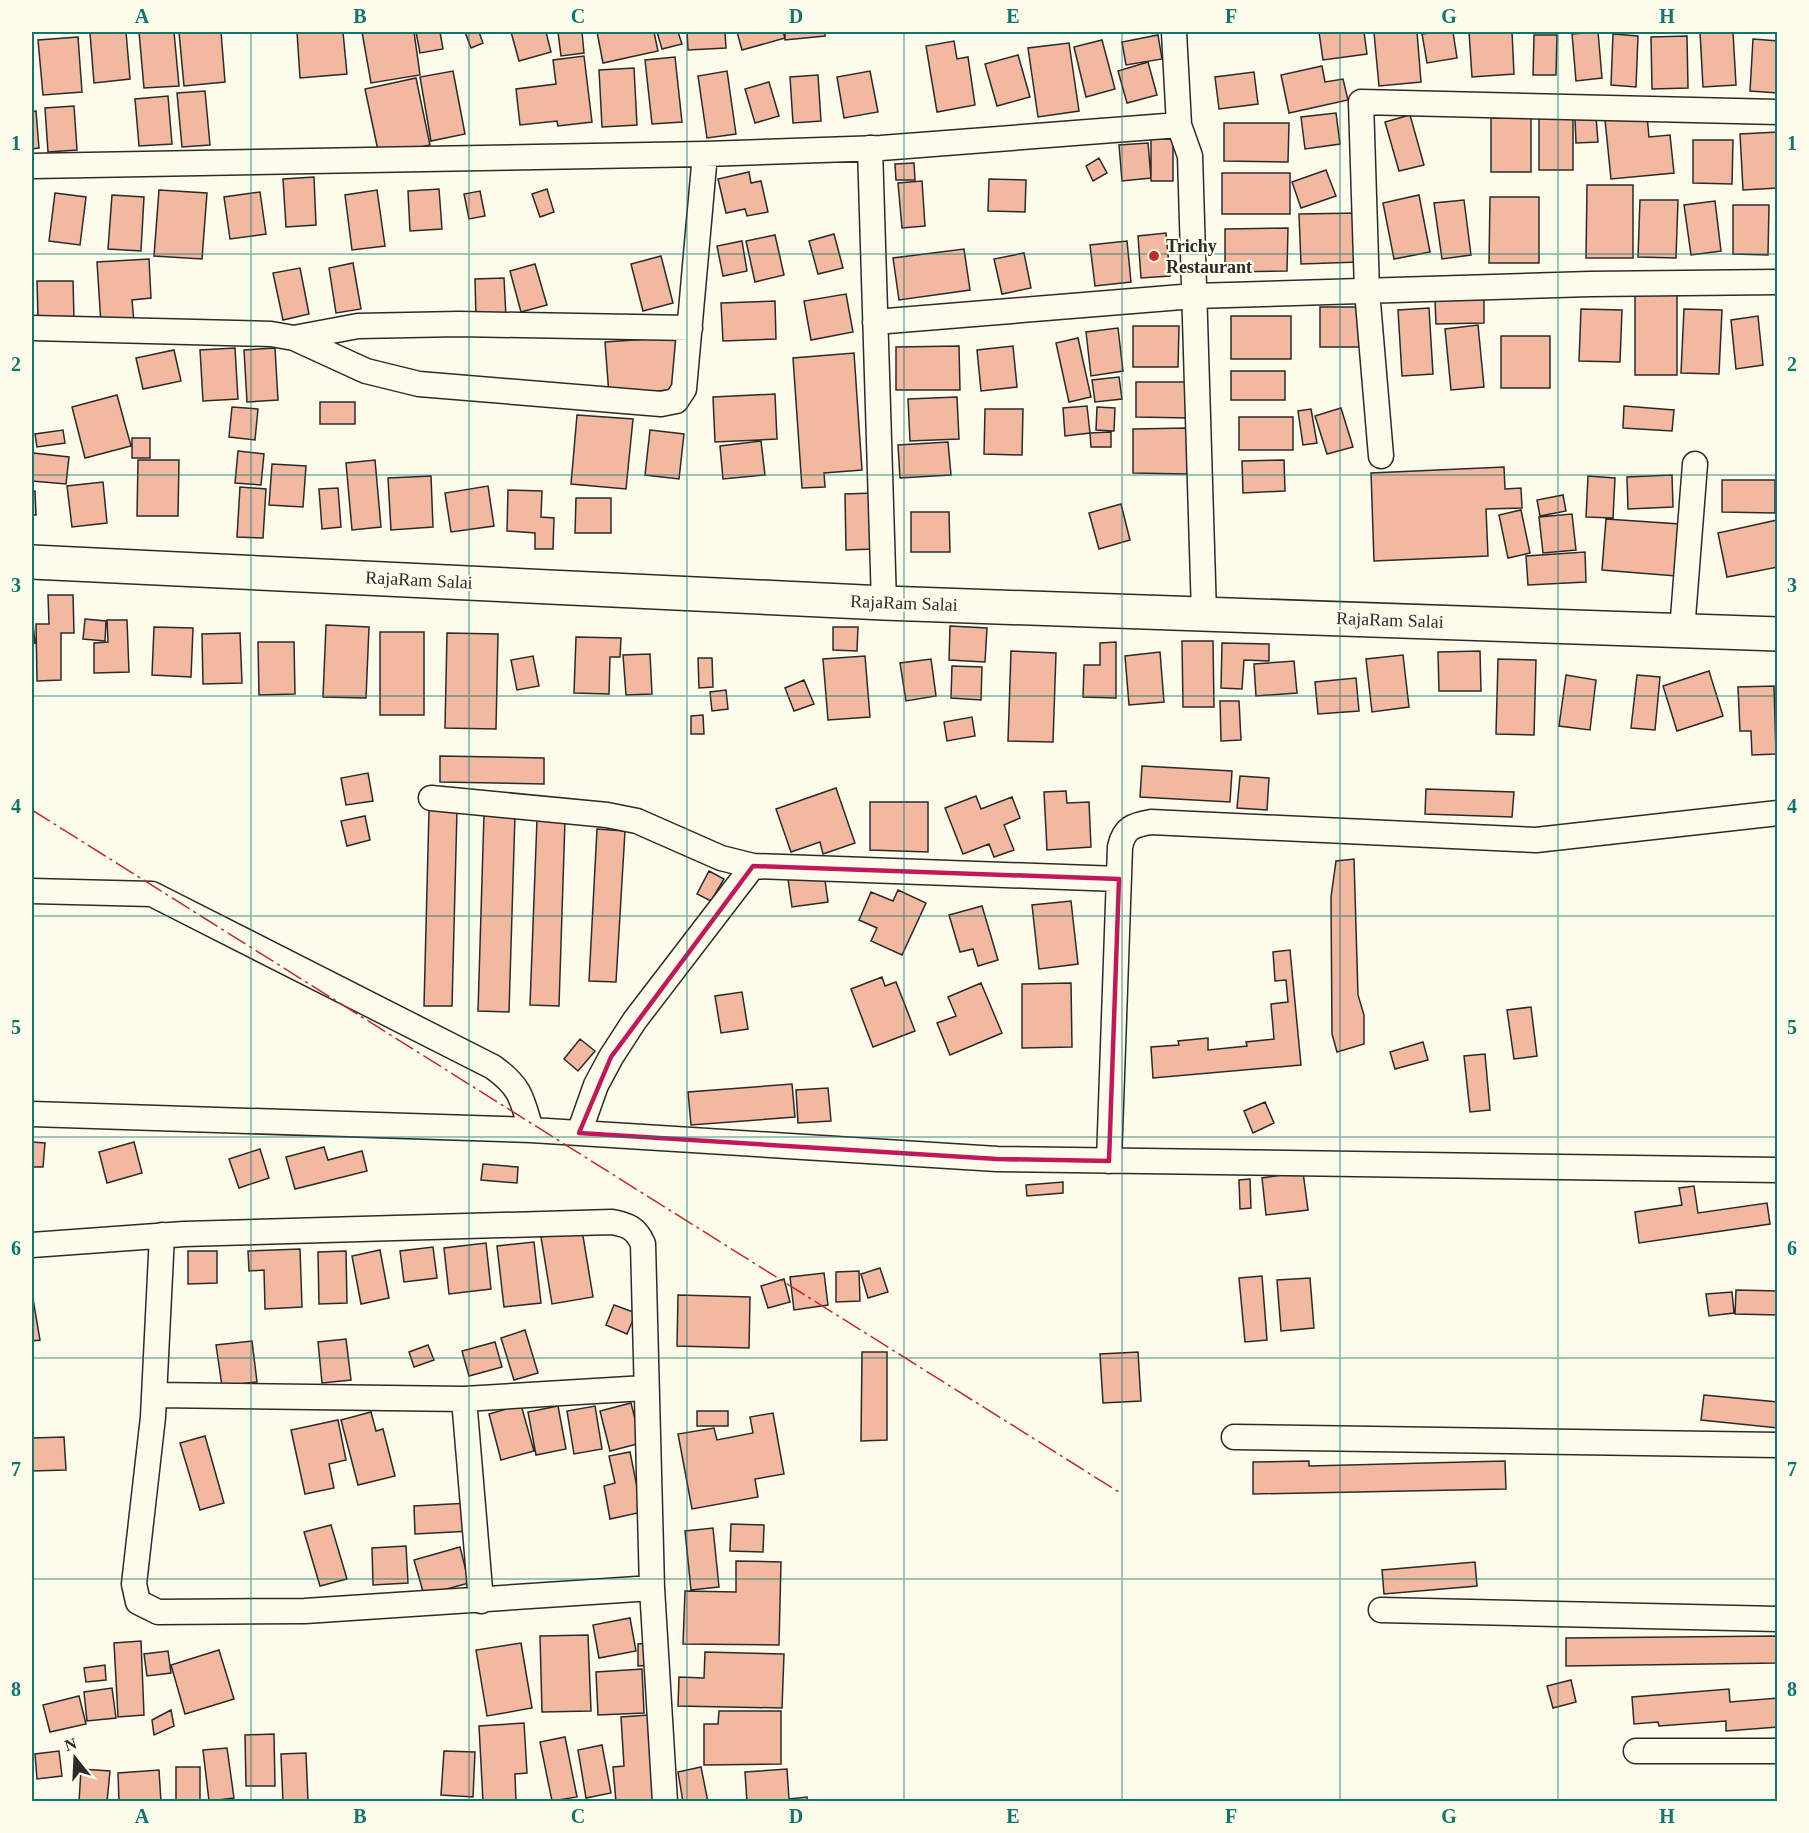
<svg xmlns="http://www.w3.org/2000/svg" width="1809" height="1833" font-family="Georgia,serif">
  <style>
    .building { fill: #f2b8a0; stroke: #2b2b2b; stroke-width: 1.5 }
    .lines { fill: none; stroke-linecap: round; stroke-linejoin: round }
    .street-casing { stroke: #2b2b2b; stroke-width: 27 }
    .secondary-casing { stroke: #2b2b2b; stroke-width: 36 }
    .street { stroke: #fdfbea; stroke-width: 24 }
    .secondary { stroke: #fdfbea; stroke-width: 33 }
    .power { stroke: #c62828; stroke-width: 1.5; stroke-dasharray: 21 4.5 3 4.5; stroke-linecap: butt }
    .marked { fill: none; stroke: #c2185b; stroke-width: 4.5; stroke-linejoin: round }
    .grid { fill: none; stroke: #0f766e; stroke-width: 1.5; stroke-opacity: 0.55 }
    .poi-dot { fill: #c62828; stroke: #fdfbea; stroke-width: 2 }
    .labels { text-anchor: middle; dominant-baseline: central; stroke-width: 4.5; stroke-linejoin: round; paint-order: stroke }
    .poi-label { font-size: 18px; font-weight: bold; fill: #2b2b2b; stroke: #fdfbea; text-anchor: start }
    .street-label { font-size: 18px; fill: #2b2b2b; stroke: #fdfbea }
    .neatline { fill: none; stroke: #0f766e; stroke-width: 2 }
    .grid-label { font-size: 20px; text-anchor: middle; font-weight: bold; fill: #0f766e }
  </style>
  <rect width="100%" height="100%" fill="#fdfbea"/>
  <path class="building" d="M126 32 130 79 94 83 90 33Z
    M139 32H174L179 86 144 88Z
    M179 32H221L225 82 184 86Z
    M297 32H343L347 74 300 78Z
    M362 32H414L420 75 371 83Z
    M416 32H440L443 49 420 53Z
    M465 32H479L483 43 471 48Z
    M511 32H546L551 52 519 61Z
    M558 32H582L584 53 561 56Z
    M597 32H654L658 51 603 63Z
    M657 32H678L682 44 662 49Z
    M687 32H725L726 48 688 50Z
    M737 32H783L785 38 742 50Z
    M785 32H825V36L785 40Z
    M1319 32H1364L1367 54 1323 60Z
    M1417 32 1421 82 1379 86 1374 33Z
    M1438 32H1453L1457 58 1427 63 1422 34Z
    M1469 32H1512L1514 74 1472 77Z
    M1598 32 1602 78 1576 81 1572 34Z
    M1700 32H1733L1736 85 1703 87Z
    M1613 34 1638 36 1636 87 1611 85Z
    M1158 35 1162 59 1126 65 1122 42Z
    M1534 35H1557L1556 75H1533Z
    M1687 36 1688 88 1652 89 1651 37Z
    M78 37 82 92 43 95 38 40Z
    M1753 39 1778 41V93L1750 91Z
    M1102 40 1115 89 1086 97 1074 47Z
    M954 41 957 59 968 57 975 105 937 112 926 46Z
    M1069 43 1079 111 1038 117 1028 48Z
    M1018 55 1030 97 997 106 985 64Z
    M584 56 592 122 558 126 557 121 520 125 516 89 556 84 553 60Z
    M675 57 682 122 652 124 645 60Z
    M1148 62 1157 95 1127 103 1118 71Z
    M1322 66 1325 82 1343 79 1348 100 1289 113 1281 75Z
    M634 68 637 125 602 127 599 70Z
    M453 71 465 134 431 141 420 77Z
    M727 71 736 134 707 138 698 76Z
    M870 71 878 112 844 118 837 77Z
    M1254 72 1258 104 1219 109 1215 77Z
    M818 75 821 121 793 123 790 77Z
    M416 78 430 145 379 155 365 89Z
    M769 82 779 116 755 123 745 89Z
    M205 91 210 145 182 147 177 93Z
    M168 96 172 144 139 146 135 99Z
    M74 106 77 150 48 152 45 108Z
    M36 111 39 148 32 149V112Z
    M1336 113 1340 144 1305 149 1301 117Z
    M1539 113H1573V170H1539Z
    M1410 115 1424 165 1399 171 1385 122Z
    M1647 116 1649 137 1670 135 1674 173 1611 179 1605 120Z
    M1596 117 1598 142 1576 143 1575 118Z
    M1491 118H1531V172H1491Z
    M1224 123H1289L1288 162 1224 161Z
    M1778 132V188L1743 190 1740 134Z
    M1151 136H1173V181H1151Z
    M1693 140H1733L1732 184 1693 183Z
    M1148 143 1151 178 1122 181 1119 145Z
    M1099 158 1107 173 1093 181 1086 166Z
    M914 163 915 180H896L895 164Z
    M1326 170 1336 196 1301 208 1292 182Z
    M749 172 751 183 761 181 768 212 747 216 745 209 726 213 718 179Z
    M1222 173H1290V214H1222Z
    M314 177 316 225 286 227 283 179Z
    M989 179 1026 180 1025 212 988 211Z
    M922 181 925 226 902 228 898 183Z
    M1587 185H1633V258H1586Z
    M439 189 442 229 410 231 408 191Z
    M547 189 554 212 540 217 532 194Z
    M159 190 207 193 202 259 154 256Z
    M377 190 385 246 352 250 345 195Z
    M480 191 485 216 469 219 464 194Z
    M260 192 266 234 230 239 224 197Z
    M55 193 86 197 80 245 49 241Z
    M112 195 144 197 141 251 108 249Z
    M1419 195 1430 252 1394 259 1383 203Z
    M1490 197H1539V263H1489Z
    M1464 200 1471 255 1442 259 1434 203Z
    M1640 200H1678L1676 258 1638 257Z
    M1715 201 1721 251 1691 255 1684 205Z
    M1733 205H1769L1768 255 1733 254Z
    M1358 213 1359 262 1301 264 1299 214Z
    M1288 228 1287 271 1225 272V229Z
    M1166 233 1170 276 1141 278 1138 236Z
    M834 234 843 268 818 274 809 241Z
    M775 235 784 275 755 282 746 241Z
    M742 241 747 271 723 276 717 246Z
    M1127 241 1131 282 1095 286 1090 245Z
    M964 249 970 290 899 300 893 258Z
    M1024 253 1031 288 1002 294 994 259Z
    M661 256 673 303 643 311 631 264Z
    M149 259 151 298 132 300 134 322 101 324 97 262Z
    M353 263 361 309 336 313 329 268Z
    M535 264 547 305 521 312 510 271Z
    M300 268 309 314 283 320 273 273Z
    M504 278 506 317 476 319 475 279Z
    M37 281H73L74 318H38Z
    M846 294 853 332 811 340 804 301Z
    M1635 295H1677V375H1635Z
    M1484 299V323L1436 324 1435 300Z
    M775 301 776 339 723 341 721 303Z
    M1320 307H1364V347H1320Z
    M1429 308 1433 374 1402 376 1398 310Z
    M1581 309 1622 310 1620 362 1579 361Z
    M1684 309 1722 310 1719 374 1681 373Z
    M1231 316H1291V359H1231Z
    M1758 316 1763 365 1736 369 1731 320Z
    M1478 325 1484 387 1451 390 1445 329Z
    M1133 326H1179L1178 367H1133Z
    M1118 328 1123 371 1091 376 1086 332Z
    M1501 336H1550V388H1501Z
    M678 337 681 389 609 395 605 342Z
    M1078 338 1091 397 1069 402 1056 343Z
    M959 346 960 390H896V347Z
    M1013 346 1017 387 981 391 977 350Z
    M235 348 238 399 203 401 200 350Z
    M275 348 278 400 247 402 244 350Z
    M174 350 181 381 143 389 136 358Z
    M854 353 862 470 824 473 825 487 802 488 793 358Z
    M1231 371H1285V400H1231Z
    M1119 377 1122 399 1095 402 1092 380Z
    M1136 382H1190V418L1136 417Z
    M775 394 777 439 715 442 713 397Z
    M117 395 131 446 85 458 72 407Z
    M957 397 959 439 910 441 908 399Z
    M320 402H355V424H320Z
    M1087 406 1090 433 1065 436 1063 408Z
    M1624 406 1674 410 1672 431 1623 428Z
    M232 407 258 409 255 440 229 437Z
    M1097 407 1115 408 1114 431 1096 430Z
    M1341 408 1353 447 1327 454 1315 416Z
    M985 409H1023L1022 455 984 454Z
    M1311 409 1317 443 1303 445 1298 411Z
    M577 415 633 419 626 489 571 484Z
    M1239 417H1293V450H1239Z
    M1187 428V474L1133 473V429Z
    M63 430 65 443 37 447 35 434Z
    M650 430 684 434 679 479 645 475Z
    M1111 432V447H1091L1090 433Z
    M132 438H150V458H132Z
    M761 441 765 475 723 479 720 446Z
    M948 442 951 475 900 478 898 445Z
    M238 451 264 454 261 485 235 483Z
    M33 453 69 457 66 484 32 481Z
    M138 460H179L178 516H137Z
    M375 460 381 527 352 530 346 463Z
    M1284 460 1285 491 1243 493 1242 461Z
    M272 464 306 466 303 507 269 505Z
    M1504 467 1505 489 1521 488 1522 508 1486 509 1488 556 1374 561 1371 473Z
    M1672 475 1673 507 1628 509 1627 477Z
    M431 476 433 527 391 530 388 478Z
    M1588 476 1615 478 1613 518 1586 517Z
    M1722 480H1775V513L1722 512Z
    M103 482 107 523 72 527 67 486Z
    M488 486 494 526 451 532 445 493Z
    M240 487 266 489 263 538 237 537Z
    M338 488 341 527 322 529 319 489Z
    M508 490 542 491 541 517 554 518 553 549H535V533L507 531Z
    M32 491H35L36 515H32Z
    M873 493 874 549 846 550 845 494Z
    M1563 495 1566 511 1540 516 1537 500Z
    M576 498H611V533H575Z
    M1121 504 1130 540 1099 549 1089 513Z
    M1521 510 1530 553 1508 558 1499 515Z
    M911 512H949L950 552H911Z
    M1572 514 1576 550 1543 553 1539 517Z
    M1606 519 1680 524 1676 576 1602 570Z
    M1777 520 1778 567 1727 577 1718 533Z
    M1585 552 1586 582 1528 585 1526 556Z
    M48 595H73L74 633H61V680L37 681 36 624H49Z
    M85 619 106 621 105 641 83 639Z
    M107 620H127L129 672 94 673V643L108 642Z
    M32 623H33L35 643 32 644Z
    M326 625 369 627 366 698 323 697Z
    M950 626 987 628 985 662 949 660Z
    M154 627 193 628 191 677 152 675Z
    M833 627H858L857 651 833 650Z
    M380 632H424V715H380Z
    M240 633 242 683 203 684 202 634Z
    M447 633 498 634 496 729 445 728Z
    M576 637 621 638 620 657H610L609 694 574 693Z
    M1182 641H1213L1214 707H1183Z
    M258 642H294L295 694 259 695Z
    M1116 642V698L1083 697 1084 665H1100V643Z
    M1222 643 1269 644V661L1244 660 1242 689 1221 688Z
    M1011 651 1056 653 1053 742 1008 741Z
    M1480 651 1481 691H1439L1438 652Z
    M1160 652 1164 702 1129 705 1125 656Z
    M650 654 652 694 626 695 623 655Z
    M1403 655 1409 707 1372 712 1366 659Z
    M533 656 539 686 517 690 511 660Z
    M865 656 870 717 828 720 823 659Z
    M698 658H712L713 687 699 688Z
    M931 659 936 696 906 701 900 663Z
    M1498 659 1536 660 1534 735 1496 734Z
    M1294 661 1297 693 1256 696 1254 664Z
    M952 666 982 667 981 700 951 698Z
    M1709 671 1723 716 1677 731 1663 686Z
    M1566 675 1596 680 1590 730 1559 726Z
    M1637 675 1660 677 1655 730 1631 728Z
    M1356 678 1359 711 1318 714 1315 682Z
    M804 680 814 704 794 711 785 688Z
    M1774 686 1776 754 1752 755 1751 731H1740L1738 687Z
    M726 690 728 709 712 711 710 692Z
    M1220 701H1239L1241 740 1221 741Z
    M703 715 704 734H691V716Z
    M972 717 975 736 947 741 944 722Z
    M440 756 544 758V784L440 782Z
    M1142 766 1232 771 1230 802 1140 797Z
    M368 773 373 801 346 805 341 778Z
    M1240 776 1269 778 1267 810 1237 808Z
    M836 788 855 843 823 854 820 842 791 852 776 809Z
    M1426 789 1514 792 1512 817 1425 814Z
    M1066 791 1067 803 1089 802 1091 847 1047 850 1044 792Z
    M976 796 981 809 1012 797 1020 818 1004 825 1014 850 994 857 989 844 963 854 945 808Z
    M870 802H928V852L870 850Z
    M429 810H457L452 1006H424Z
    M484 814 515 815 509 1012 478 1011Z
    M365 816 370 840 347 846 341 821Z
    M537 819 565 820 559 1006 530 1005Z
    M597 829 625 831 616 982 589 981Z
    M1354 859 1358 995 1364 1015V1044L1337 1052 1332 1034 1331 897 1336 861Z
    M709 871 724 879 711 901 697 894Z
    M824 873 828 902 792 907 788 879Z
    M898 890 926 903 902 955 871 941 877 928 859 920 871 892 893 901Z
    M1071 901 1078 964 1039 969 1032 905Z
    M982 906 998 960 978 966 973 949 960 952 949 915Z
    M1290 950 1301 1065 1153 1078 1151 1047 1179 1045 1178 1041 1208 1038V1050L1247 1046 1246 1042 1274 1039 1271 1004 1288 1002 1286 980 1275 981 1273 952Z
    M882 977 885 986 896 982 915 1031 873 1047 851 989Z
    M981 983 1002 1033 950 1055 937 1023 956 1016 948 997Z
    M1071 983 1072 1047 1022 1048V984Z
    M742 992 748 1029 721 1033 715 996Z
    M1531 1007 1537 1056 1514 1059 1507 1010Z
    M580 1039 595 1051 578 1071 564 1059Z
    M1423 1042 1428 1060 1395 1069 1390 1052Z
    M1485 1054 1490 1110 1470 1112 1464 1056Z
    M792 1084 795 1117 691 1125 688 1092Z
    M828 1088 831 1121 798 1123 796 1090Z
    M1265 1102 1274 1123 1253 1133 1244 1111Z
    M32 1142 45 1143 43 1167H32Z
    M134 1142 142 1173 107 1183 99 1152Z
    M324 1147 328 1160 362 1151 367 1171 295 1189 286 1157Z
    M260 1149 269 1178 239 1188 229 1159Z
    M483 1164 518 1167 517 1183 481 1180Z
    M1303 1172 1308 1210 1266 1215 1262 1178Z
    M1250 1179 1251 1208 1240 1209 1239 1180Z
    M1063 1182V1193L1027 1196 1026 1185Z
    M1694 1186 1698 1213 1767 1203 1770 1224 1639 1243 1635 1212 1682 1205 1679 1188Z
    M582 1230 593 1297 552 1304 541 1237Z
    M534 1242 541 1303 504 1307 497 1246Z
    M486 1243 491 1289 449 1294 444 1248Z
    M433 1247 437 1278 404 1282 400 1251Z
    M300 1249 302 1307 265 1309 264 1270 249 1271 248 1251Z
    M380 1250 389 1298 361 1304 352 1256Z
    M188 1251H217V1283L188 1284Z
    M346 1251 347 1303 319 1304 318 1252Z
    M880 1268 888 1292 868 1298 861 1274Z
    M859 1271 860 1301 836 1302V1272Z
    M824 1273 828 1305 794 1310 790 1277Z
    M1262 1276 1267 1340 1245 1342 1239 1278Z
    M1310 1278 1314 1328 1281 1331 1277 1280Z
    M784 1279 790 1302 768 1308 761 1286Z
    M1736 1290 1778 1291V1315L1735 1314Z
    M1732 1292 1734 1313 1709 1316 1706 1294Z
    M32 1293 40 1340 32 1341Z
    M678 1295 750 1297 749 1348 677 1346Z
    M614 1305 636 1313 627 1334 606 1325Z
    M525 1330 538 1373 514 1380 501 1338Z
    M346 1339 351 1380 322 1383 318 1342Z
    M252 1341 257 1382 222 1386 216 1345Z
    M495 1342 502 1367 469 1376 462 1351Z
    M428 1345 434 1360 414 1367 409 1352Z
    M862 1352H887V1440L861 1441Z
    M1138 1352 1141 1401 1103 1403 1100 1354Z
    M1704 1395 1778 1402V1428L1701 1420Z
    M631 1403 641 1443 610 1451 600 1411Z
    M521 1405 534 1451 501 1460 489 1414Z
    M558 1406 566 1449 536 1455 528 1412Z
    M595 1406 602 1449 574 1454 567 1411Z
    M697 1411H728V1426H697Z
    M371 1412 376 1431 383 1429 395 1476 358 1485 341 1420Z
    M773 1413 784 1474 755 1479 758 1497 692 1509 678 1434 714 1428 717 1440 753 1433 750 1417Z
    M338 1420 346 1460 329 1464 334 1488 305 1494 291 1430Z
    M205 1436 224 1503 200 1510 180 1443Z
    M64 1437 66 1470 32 1471V1438Z
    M630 1452 642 1512 610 1519 604 1486 615 1483 609 1456Z
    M1309 1461V1466L1505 1461 1506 1489 1253 1494V1462Z
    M469 1503 471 1531 415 1534 414 1506Z
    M731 1524 764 1525 763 1552 730 1551Z
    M331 1525 347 1579 320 1586 304 1532Z
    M713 1528 719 1587 691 1590 685 1531Z
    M406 1546 408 1583 373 1585 372 1548Z
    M460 1547 469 1583 424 1595 414 1560Z
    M736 1561 781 1562 779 1645 683 1644 685 1591 736 1592Z
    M1475 1562 1477 1586 1384 1594 1382 1570Z
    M630 1618 636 1651 599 1658 593 1625Z
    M588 1635 591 1711 542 1712 540 1636Z
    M1778 1636V1663L1566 1666V1638Z
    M141 1641 144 1715 118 1717 114 1643Z
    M521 1643 532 1708 487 1716 476 1650Z
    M653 1643V1665L638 1666V1644Z
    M219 1650 234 1699 185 1714 171 1665Z
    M168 1651 171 1673 147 1676 144 1654Z
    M705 1652 784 1654 782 1708 678 1706 679 1677 704 1678Z
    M105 1665 106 1680 86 1682 84 1668Z
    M642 1669 644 1713 598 1715 596 1672Z
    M1571 1680 1576 1702 1553 1708 1547 1686Z
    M112 1688 116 1718 87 1721 84 1692Z
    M1729 1689 1730 1702 1778 1698V1727L1726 1731V1721L1659 1726 1658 1722 1634 1724 1632 1697Z
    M79 1696 86 1724 50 1732 43 1705Z
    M171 1710 174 1726 154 1735 152 1720Z
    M719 1711H781V1764L704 1765V1724H718Z
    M648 1715 654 1802H616L613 1767 624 1766 621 1717Z
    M524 1723 527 1773 515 1774 516 1802H483L479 1726Z
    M274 1734 275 1786H246L245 1735Z
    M565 1737 577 1797 552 1801 540 1742Z
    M602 1745 611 1793 586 1798 578 1750Z
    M227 1748 234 1798 209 1801 203 1750Z
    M59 1751 62 1776 37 1779 35 1754Z
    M444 1751 475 1752 473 1797 441 1795Z
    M306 1753 308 1801 283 1802 281 1754Z
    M176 1767H200V1802H176Z
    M701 1767 708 1802H683L678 1772Z
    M81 1769 110 1771 107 1802H79Z
    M787 1769 789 1799 807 1797V1802H747L745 1772Z
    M159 1770 161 1802H119L118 1773Z"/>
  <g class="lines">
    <g class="street-casing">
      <path id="street" d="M1179 125 1190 156 1204 614
        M870 148 884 603
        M32 166 705 154 881 148 1179 125 1174 32
        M875 322 1194 296 1590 284 1778 282
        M32 328 271 334 294 338 366 371 419 384 661 404 676 401 684 389 705 154
        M294 338 358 326 459 324 690 328
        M1381 456 1367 291 1361 102 1778 112
        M1682 631 1695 464
        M431 798 607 815 637 821 721 858 753 866 1119 879
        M32 891 152 894 493 1067C521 1087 522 1099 531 1130
        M32 1114 531 1130 997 1159 1778 1170
        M579 1133 596 1085 611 1057 635 1020 753 866
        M1109 1161 1120 847C1124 828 1133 825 1151 822L1536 840 1778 813
        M162 1235 153 1417 134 1584 138 1602 158 1612 305 1611 652 1588
        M32 1245 184 1234 612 1222C628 1225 636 1228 643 1244L652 1588 665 1802
        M154 1395 464 1399 481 1601
        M464 1399 645 1388
        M1234 1437 1778 1445
        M1381 1610 1778 1619
        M1636 1751H1778"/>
    </g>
    <g class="secondary-casing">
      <path id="secondary" d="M32 562 884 603 1778 634"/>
    </g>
    <use href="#street" class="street"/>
    <use href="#secondary" class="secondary"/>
    <path class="power" d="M32 810 1122 1494"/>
  </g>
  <path class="marked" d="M753 866 1119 879 1109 1161 997 1159 579 1133 611 1057Z"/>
  <path class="grid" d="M251 32V1802M469 32V1802M687 32V1802M904 32V1802M1122 32V1802M1340 32V1802M1558 32V1802M32 254H1778M32 475H1778M32 696H1778M32 916H1778M32 1137H1778M32 1358H1778M32 1579H1778"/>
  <circle class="poi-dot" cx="1154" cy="256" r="6"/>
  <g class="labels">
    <g class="poi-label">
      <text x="1166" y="246">Trichy<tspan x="1166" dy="21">Restaurant</tspan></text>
    </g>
    <g class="street-label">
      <text transform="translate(419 580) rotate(3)">RajaRam Salai</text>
      <text transform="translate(904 603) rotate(2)">RajaRam Salai</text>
      <text transform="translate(1390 620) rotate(2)">RajaRam Salai</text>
    </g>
  </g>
  <rect width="1809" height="1833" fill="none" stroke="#fdfbea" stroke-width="66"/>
  <g transform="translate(75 1758) rotate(342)" stroke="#fdfbea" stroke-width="4.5" paint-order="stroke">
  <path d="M0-4.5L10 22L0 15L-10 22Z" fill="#2b2b2b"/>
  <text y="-9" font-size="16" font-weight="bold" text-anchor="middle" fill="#2b2b2b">N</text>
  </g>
  <rect x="33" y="33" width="1743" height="1767" class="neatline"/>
  <g class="grid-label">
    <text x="142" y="23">A</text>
    <text x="360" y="23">B</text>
    <text x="578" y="23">C</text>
    <text x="796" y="23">D</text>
    <text x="1013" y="23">E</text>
    <text x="1231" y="23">F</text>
    <text x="1449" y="23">G</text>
    <text x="1667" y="23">H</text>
    <text x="16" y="150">1</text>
    <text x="1792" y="150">1</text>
    <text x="16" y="371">2</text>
    <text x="1792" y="371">2</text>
    <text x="16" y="592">3</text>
    <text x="1792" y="592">3</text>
    <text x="16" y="813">4</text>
    <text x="1792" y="813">4</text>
    <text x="16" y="1034">5</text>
    <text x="1792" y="1034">5</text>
    <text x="16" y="1255">6</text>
    <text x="1792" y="1255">6</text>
    <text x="16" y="1476">7</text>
    <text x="1792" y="1476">7</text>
    <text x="16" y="1696">8</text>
    <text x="1792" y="1696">8</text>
    <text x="142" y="1823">A</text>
    <text x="360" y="1823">B</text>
    <text x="578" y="1823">C</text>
    <text x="796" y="1823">D</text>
    <text x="1013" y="1823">E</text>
    <text x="1231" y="1823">F</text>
    <text x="1449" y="1823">G</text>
    <text x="1667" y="1823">H</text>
  </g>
</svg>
